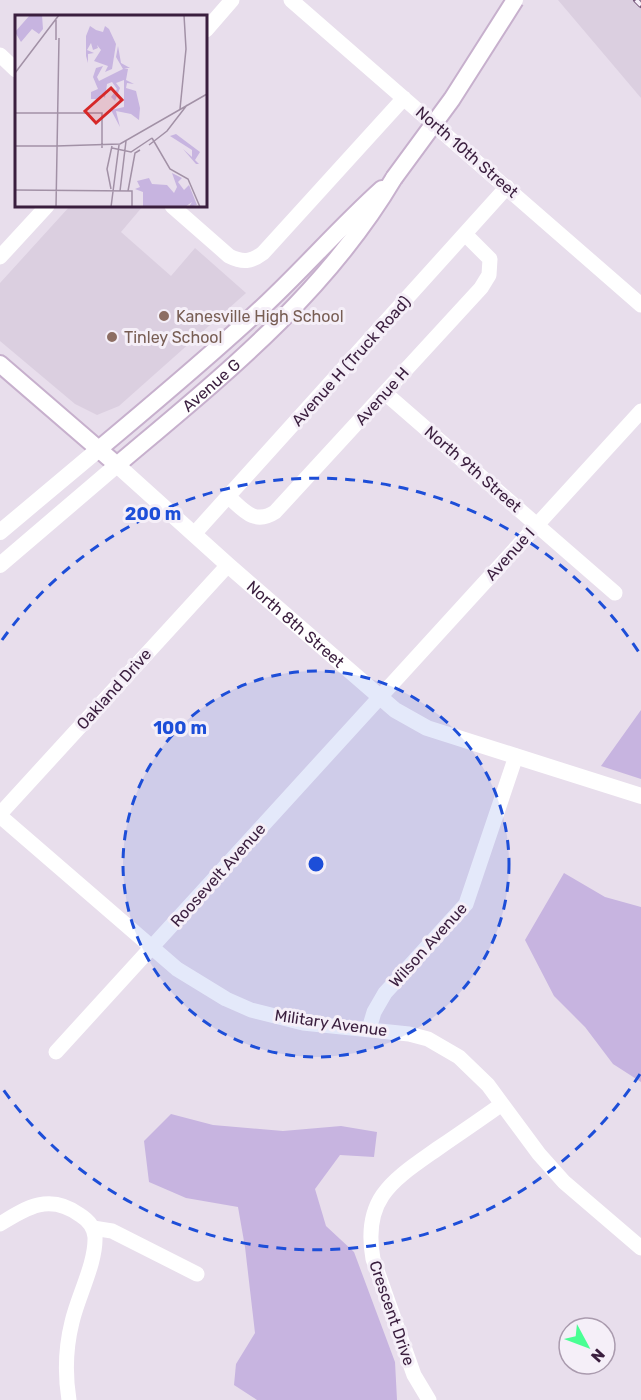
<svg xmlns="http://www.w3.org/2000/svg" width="641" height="1400" font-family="Rubik,sans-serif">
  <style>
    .built { fill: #dbcfe0 }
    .green { fill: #c7b4e0 }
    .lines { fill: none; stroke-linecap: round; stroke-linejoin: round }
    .secondary-casing { stroke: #c7b0cd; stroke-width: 20 }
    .minor { stroke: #fff; stroke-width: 15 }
    .tertiary { stroke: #fff; stroke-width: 16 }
    .secondary { stroke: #fff; stroke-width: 16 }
    .rail-casing { stroke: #76587a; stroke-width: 6 }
    .rail { stroke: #f5eff8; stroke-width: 4; stroke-dasharray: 11; stroke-linecap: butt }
    .secondary-bridge-casing { stroke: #c7b0cd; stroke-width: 20; stroke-linecap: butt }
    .secondary-bridge { stroke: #fff; stroke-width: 16 }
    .ring { fill: none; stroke: #1d4ed8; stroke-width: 3; stroke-dasharray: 10 8 }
    .education-dot { fill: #8d6e63; stroke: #f5eff8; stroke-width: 2 }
    .labels { text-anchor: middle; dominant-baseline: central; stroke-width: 6; stroke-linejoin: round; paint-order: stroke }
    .street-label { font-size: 16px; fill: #3a1e3e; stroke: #f5eff8 }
    .education-label { font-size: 16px; fill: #785e54; stroke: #f5eff8; text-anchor: start }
    .inset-road { fill: none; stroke: #a291a6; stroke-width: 1.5 }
    .view { fill: #d62828; fill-opacity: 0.15; stroke: #d62828; stroke-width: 3 }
    .inset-edge { fill: none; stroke: #3a1e3e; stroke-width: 3 }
    .centre { fill: #1d4ed8; stroke: #f5eff8; stroke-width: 3 }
    .ring-label { font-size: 18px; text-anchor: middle; font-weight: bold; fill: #1d4ed8; stroke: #f5eff8; stroke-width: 6; stroke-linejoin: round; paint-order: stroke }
  </style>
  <rect width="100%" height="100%" fill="#e8deec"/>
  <path class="built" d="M558 0H641V98Z
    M70 206H143L121 232 171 276 195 248 246 293 119 406 97 415 75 404 0 341V283Z"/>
  <path class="green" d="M641 710V779L601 766Z
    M564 873 605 897 641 907V1082L613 1064 585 1027 554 996 525 940Z
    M171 1114 213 1125 283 1131 341 1126 377 1132 374 1157 340 1155 315 1189 326 1226 354 1252 395 1362 397 1400H257L234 1385 236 1364 255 1333 245 1247 238 1207 186 1198 149 1182 144 1141Z"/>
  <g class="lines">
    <g class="secondary-casing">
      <g id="secondary">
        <path id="s2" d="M0 364 117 465C220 378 324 296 394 178"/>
        <path d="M99 449C156 401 214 353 268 302 307 265 342 225 382 189"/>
      </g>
    </g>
    <path class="minor" d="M291 0 641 305
      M206 30 232 0
      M0 55 16 70
      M172 206 229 256C243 263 251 262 263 253L404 98
      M0 257 47 206
      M385 393 615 593
      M229 497C244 511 255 525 275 512L481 288 489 275 490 259 465 234
      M194 534 507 187
      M0 814 228 565
      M0 816 177 969 226 999 251 1010 303 1023 409 1034 428 1039 459 1057 488 1085 539 1154 564 1182 641 1248
      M369 1029 374 1012 385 993 466 904 516 756
      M56 1052 641 411
      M0 1224C27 1207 50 1193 80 1215 88 1220 94 1227 95 1237 96 1263 78 1296 72 1322 66 1346 65 1375 69 1400
      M93 1228 112 1231 197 1274
      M429 1400 414 1375 373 1259C362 1198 393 1180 437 1149 459 1134 481 1119 502 1104"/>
    <g class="tertiary">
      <path d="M0 532 99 449"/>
      <path id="s1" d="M0 565 117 465 228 565 395 710 427 728 641 796"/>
    </g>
    <use href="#secondary" class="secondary"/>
    <g class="rail-casing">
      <path id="rail" d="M636 0 641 5"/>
    </g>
    <use href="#rail" class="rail"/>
    <g class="secondary-bridge-casing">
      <path id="secondary-bridge" d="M394 178 452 99 515 0"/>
    </g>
    <use href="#secondary-bridge" class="secondary-bridge"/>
  </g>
  <circle cx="316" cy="864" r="193" fill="#1d4ed8" fill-opacity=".12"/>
  <g class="ring">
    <circle cx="316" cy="864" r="193"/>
    <path d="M640 1074A386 386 0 0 1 2 1088M2 640A386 386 0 0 1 640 654"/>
  </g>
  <g class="education-dot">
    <circle cx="164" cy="316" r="6"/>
    <circle cx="112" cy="337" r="6"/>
  </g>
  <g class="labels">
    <g class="street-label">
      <text transform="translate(467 152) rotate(41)">North 10th Street</text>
      <text transform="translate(351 361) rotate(-48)">Avenue H (Truck Road)</text>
      <text stroke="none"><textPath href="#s2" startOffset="278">Avenue G</textPath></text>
      <text transform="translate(382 396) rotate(-48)">Avenue H</text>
      <text transform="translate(473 469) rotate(41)">North 9th Street</text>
      <text transform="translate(510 554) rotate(-48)">Avenue I</text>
      <text stroke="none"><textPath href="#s1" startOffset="393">North 8th Street</textPath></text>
      <text transform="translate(114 689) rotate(-48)">Oakland Drive</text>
      <text transform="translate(218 875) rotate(-48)">Roosevelt Avenue</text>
      <text transform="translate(428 945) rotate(-48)">Wilson Avenue</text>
      <text transform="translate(331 1023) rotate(8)">Military Avenue</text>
      <text transform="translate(392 1313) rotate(71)">Crescent Drive</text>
    </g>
    <g class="education-label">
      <text x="176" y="316">Kanesville High School</text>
      <text x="124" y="337">Tinley School</text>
    </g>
  </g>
  <g transform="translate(15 15)">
    <rect width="192" height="192" fill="#e8deec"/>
    <path d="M15 0H27L28 14 24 19 17 14 6 27 0 17ZM75 11 81 15 88 17 90 11 94 14 101 29 97 54 90 57 93 51 79 46 86 35 82 30 83 33 78 35 76 28 72 35 79 38 73 39V48L71 41V21ZM103 31 106 48 115 53H109L113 54 111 65 119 69 112 68 111 73 121 76 125 93 124 105 116 99 101 96 105 112 96 95 109 92V65L101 68 105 73 100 86 96 82 102 74 97 67 92 69 90 83 86 79 85 84H76V77L83 74 78 62 81 53 88 51 82 62 84 66 108 54 101 42ZM161 119 185 137 180 145 184 149H181L168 134 177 142V135L155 121ZM157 158 167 163 163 167 169 175 174 170 182 190 174 192 177 187 170 192H128V177L120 174 125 172 122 166 134 163 137 169 152 170 159 178 162 172Z" fill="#c7b4e0"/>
    <path class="inset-road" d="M41 25V5M0 58 44 0M165 94 171 34 169 0M0 98H87V133M137 123 155 154 173 164 185 192M134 130 152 116 172 90M0 131H45M41 131 105 129 192 79M97 133 116 137 137 123M96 174 92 154 97 131M0 175 117 176V192M105 176 111 126M113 176 120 138 125 135M41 192 44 23M96 192 104 130"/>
    <path class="view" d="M96 73 107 85 81 108 70 96Z"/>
    <rect width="192" height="192" class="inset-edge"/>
  </g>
  <circle cx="316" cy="864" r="9" class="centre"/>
  <g class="ring-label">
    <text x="153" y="520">200 m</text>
    <text x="180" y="734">100 m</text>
  </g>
  <g transform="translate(587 1346) rotate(131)"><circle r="28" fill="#f5eff8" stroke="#aa9bae" stroke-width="1.5"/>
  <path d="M0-4.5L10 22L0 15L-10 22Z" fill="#49ff93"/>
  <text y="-9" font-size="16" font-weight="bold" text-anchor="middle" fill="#3a1e3e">N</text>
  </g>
</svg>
